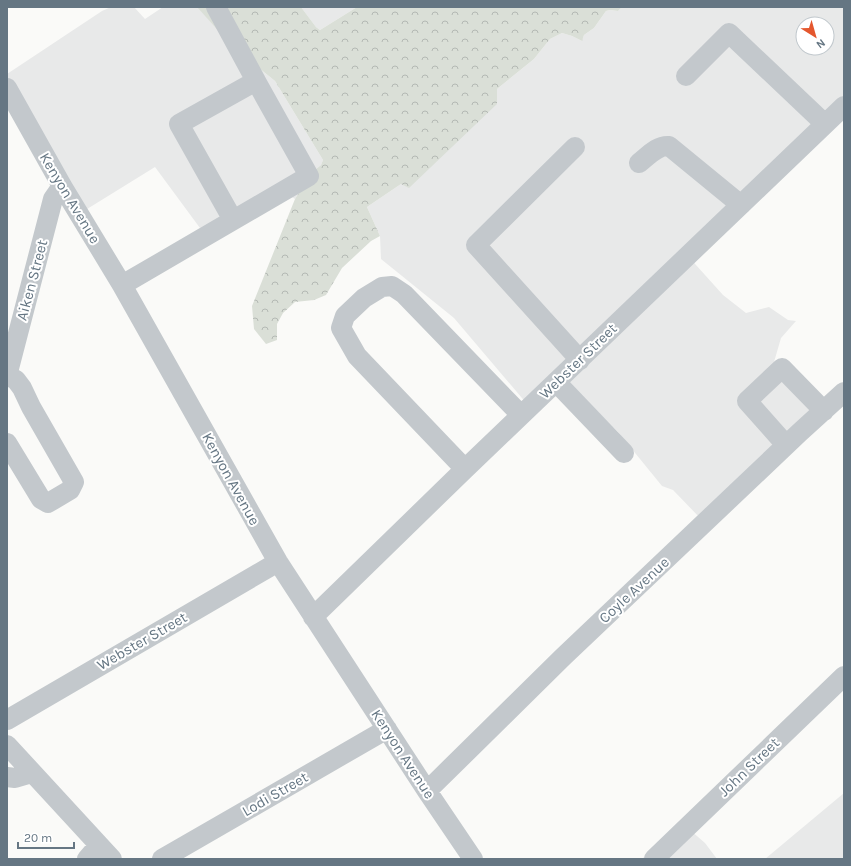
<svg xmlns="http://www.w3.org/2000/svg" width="851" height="866" font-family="Karla,sans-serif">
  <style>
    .built { fill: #e8e9e9; fill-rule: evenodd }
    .forest { fill: url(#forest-crowns) }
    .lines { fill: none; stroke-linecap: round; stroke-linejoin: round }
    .minor { stroke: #c3c8cc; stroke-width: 20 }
    .labels { text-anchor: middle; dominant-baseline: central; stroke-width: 4; stroke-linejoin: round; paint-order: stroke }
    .street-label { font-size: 15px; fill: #657683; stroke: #fff }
  </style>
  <defs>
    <pattern id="forest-crowns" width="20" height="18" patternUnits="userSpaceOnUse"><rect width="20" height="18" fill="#dadfd7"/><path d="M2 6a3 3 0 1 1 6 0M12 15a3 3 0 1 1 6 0" fill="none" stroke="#b4b9b4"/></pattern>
  </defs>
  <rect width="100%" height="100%" fill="#fafaf8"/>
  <path class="built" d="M111 7H134L145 19 163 7H198L232 46 275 81 323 160 321 165 310 174 295 199 281 190 200 228 155 167 79 214 7 87V74L102 11Z
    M301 7H357L320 30 316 27Z
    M622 7H844V102L687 255 723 295 746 313 769 307 788 320 796 321 781 338 774 362 781 381 811 410 702 520 673 490 662 486 618 432 562 376 527 404 454 318 381 259 380 236 367 207 401 184 497 89 534 59 550 39 562 33 572 36 582 41 584 35 594 28 606 11 610 10 618 11ZM803 24H827V48H803Z
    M844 793V859H765Z
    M682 823 705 843 717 859H642L672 830Z"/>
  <path class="forest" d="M197 7H301L316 27 320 30 357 7H622L618 11 610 10 606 11 594 28 584 35 582 41 572 36 562 33 550 39 534 59 497 89V104L409 188 401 184 367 207 380 236 371 241 342 268 326 295 314 300 295 302 283 313 277 324V340L266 344 254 329 252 306 295 199 310 174 321 165 323 160 275 81 232 46Z"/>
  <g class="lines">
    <path class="minor" d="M216 7 256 81
      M686 76 729 33 825 124
      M7 88 62 186 122 285 278 562 427 791 473 859
      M575 147 476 245 580 360
      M639 163C648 156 657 145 669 146L741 205
      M122 285 309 176 256 81 179 124 233 220
      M7 376 53 199 62 186
      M556 382 624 453
      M7 443 41 499 48 503 70 490 74 482 31 407 22 388 16 380 7 375
      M786 445 747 401 782 368 824 411
      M465 469 357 356 341 328 345 316 364 298 382 287 392 286 404 294 521 415
      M313 617 465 469 844 106
      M7 720 278 562
      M7 745 112 859
      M7 777 15 778 32 773
      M427 791 563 657 799 433 844 392
      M87 859 99 845
      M162 859 387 729
      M654 859 844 676"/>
  </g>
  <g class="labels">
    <g class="street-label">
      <text transform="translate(70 198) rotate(59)">Kenyon Avenue</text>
      <text transform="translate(32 280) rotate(-75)">Aiken Street</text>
      <text transform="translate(578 361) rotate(-44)">Webster Street</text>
      <text transform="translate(231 479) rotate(61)">Kenyon Avenue</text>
      <text transform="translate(634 590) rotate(-43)">Coyle Avenue</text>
      <text transform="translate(142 641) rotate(-30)">Webster Street</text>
      <text transform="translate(403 754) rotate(57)">Kenyon Avenue</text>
      <text transform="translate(749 767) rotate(-44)">John Street</text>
      <text transform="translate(275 794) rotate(-30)">Lodi Street</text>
    </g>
  </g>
  <rect width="851" height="866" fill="none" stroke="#657683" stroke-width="16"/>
  <g transform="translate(815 36) rotate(143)"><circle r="19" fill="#ffffff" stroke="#c1c8cd"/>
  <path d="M0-3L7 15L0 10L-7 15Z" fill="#e4572e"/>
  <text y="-6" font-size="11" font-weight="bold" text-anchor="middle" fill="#657683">N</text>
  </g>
  <path d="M18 842v6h56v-6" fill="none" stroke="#657683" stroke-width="2"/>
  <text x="24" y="842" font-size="12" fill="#657683" stroke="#ffffff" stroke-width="3" paint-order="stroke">20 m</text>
</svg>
